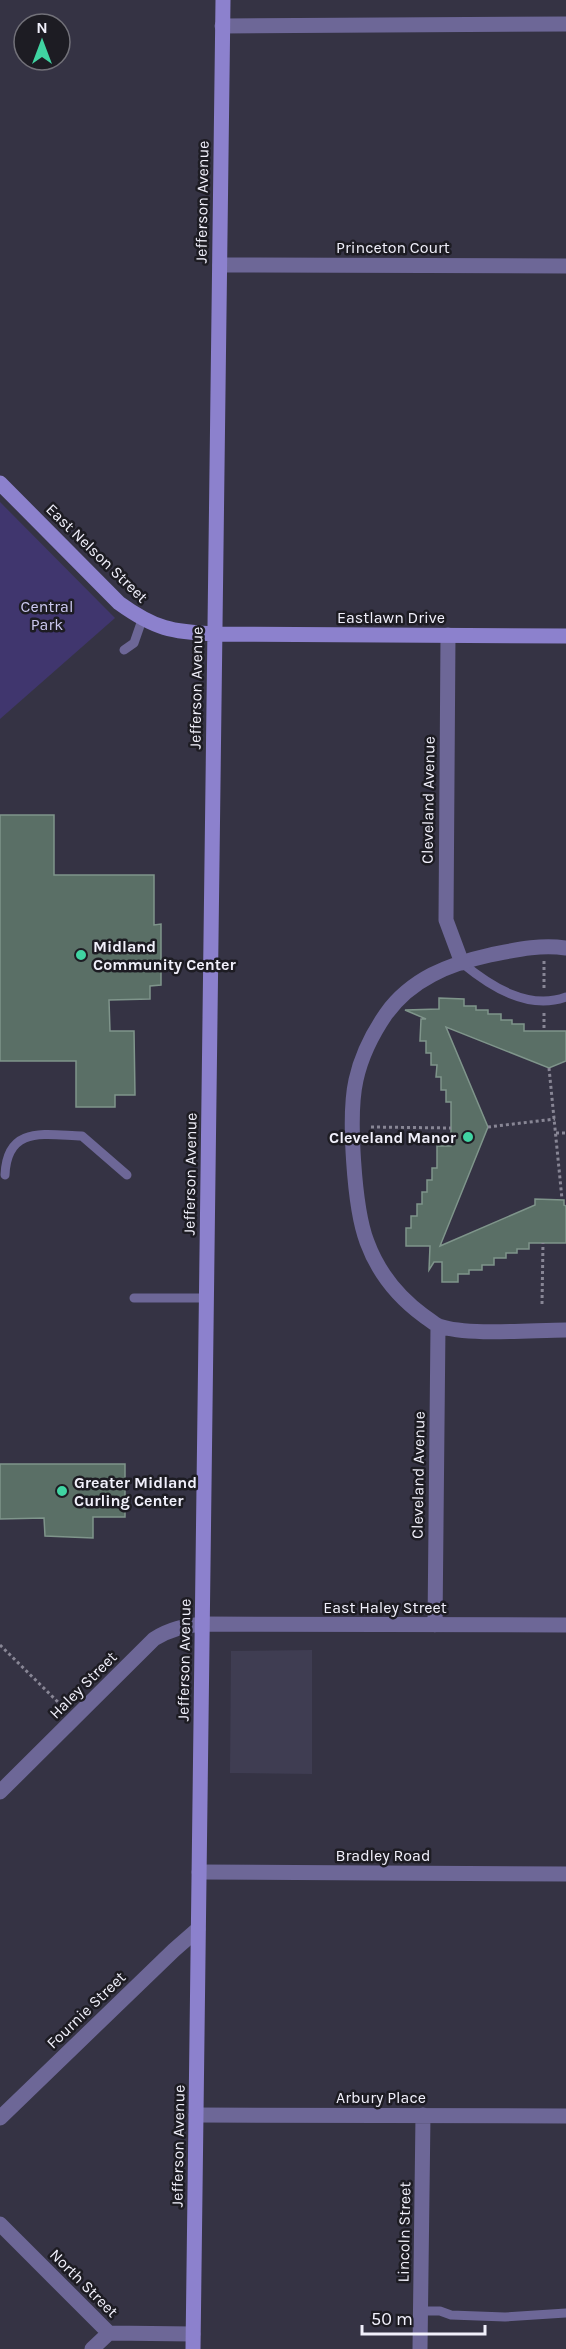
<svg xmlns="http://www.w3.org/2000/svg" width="566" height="2349" font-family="Karla,sans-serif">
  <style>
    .built { fill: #3f3d52 }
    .green { fill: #40366e }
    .building { fill: #5a6f66; stroke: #7f958b; stroke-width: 1.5 }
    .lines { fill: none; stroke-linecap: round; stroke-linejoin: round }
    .path { stroke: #888695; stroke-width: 3; stroke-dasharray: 3 3; stroke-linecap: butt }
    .lane { stroke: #6d6797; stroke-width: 9 }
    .street { stroke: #6d6797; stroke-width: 15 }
    .secondary { stroke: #8c81cd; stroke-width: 15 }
    .poi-dot { fill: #40d4a2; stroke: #1d1c23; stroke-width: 2 }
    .labels { text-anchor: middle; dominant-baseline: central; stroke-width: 5; stroke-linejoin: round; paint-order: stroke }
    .street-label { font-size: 16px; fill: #f1f0fb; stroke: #1d1c23 }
    .park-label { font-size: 16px; fill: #ccc9f0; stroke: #1d1c23 }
    .poi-label { font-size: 16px; font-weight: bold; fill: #f1f0fb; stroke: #1d1c23; text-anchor: start }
  </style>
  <rect width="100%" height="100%" fill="#353344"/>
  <path class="built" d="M312 1650V1774L230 1773 231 1651Z"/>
  <path class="green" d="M0 502 115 618 0 719Z"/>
  <path class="building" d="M0 815H54V875H154V925L161 924V985L150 986V999L109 1000 110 1031H134L135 1095H115V1107H76V1061H0Z
    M439 998 464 999V1006H476V1010H488V1014H501V1020H512V1024H524V1031H566V1061L549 1068 446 1027 488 1127 440 1246 535 1205V1199L564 1200V1205L566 1206V1243H529V1249H517V1253H506V1258H494V1265H482V1270H469V1274H458V1282H442V1262H434L429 1270 430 1246H406V1228H411V1216H417V1204H422V1192H427V1180H432V1168H437V1146H451V1102H446V1090H441V1077H436L437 1065H431V1053H426V1041H420L421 1019H426L405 1010 439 1009Z
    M0 1464H125V1517H93V1538L45 1536 44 1518 0 1519Z"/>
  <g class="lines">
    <path class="path" d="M544 961V990
      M544 1013V1031
      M549 1068 562 1199
      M371 1127 451 1128
      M488 1127 555 1119
      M556 1133H566
      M542 1304 543 1243
      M0 1645 61 1705"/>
    <path class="lane" d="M124 650 134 643 142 620
      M462 963C490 986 528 1011 566 997
      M5 1175C7 1125 45 1135 82 1136L127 1175
      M134 1298H206
      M421 2311H440L451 2315 505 2317 566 2313"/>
    <path class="street" d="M222 26 566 24
      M220 265 566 266
      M448 635 446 920 462 963
      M566 948C540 944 515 950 490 955 449 964 411 979 386 1014 373 1033 361 1057 356 1080 348 1115 354 1208 367 1242 378 1272 398 1297 424 1316 429 1319 434 1324 439 1326 468 1336 533 1330 566 1330
      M435 1625 438 1326
      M0 1792 154 1639C170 1629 184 1626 203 1624L566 1625
      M199 1872 566 1874
      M196 2115 566 2116
      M0 2118 174 1950 198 1929
      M0 2224 109 2333 193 2334
      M92 2349 109 2333
      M420 2349 423 2115"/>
    <path class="secondary" d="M0 483 119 603C155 629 172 632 215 634L566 636
      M193 2349 223 0"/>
  </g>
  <g class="poi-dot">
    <circle cx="81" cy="955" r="6"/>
    <circle cx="468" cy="1137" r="6"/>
    <circle cx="62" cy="1491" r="6"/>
  </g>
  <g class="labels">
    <g class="street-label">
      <text transform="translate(202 202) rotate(-89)">Jefferson Avenue</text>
      <text x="393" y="247">Princeton Court</text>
      <text transform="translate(97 553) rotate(44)">East Nelson Street</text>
      <text x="391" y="617">Eastlawn Drive</text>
      <text transform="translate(196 688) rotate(-89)">Jefferson Avenue</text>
      <text transform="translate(428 800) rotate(-89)">Cleveland Avenue</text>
      <text transform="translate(190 1174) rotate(-89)">Jefferson Avenue</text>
      <text transform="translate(418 1475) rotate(-89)">Cleveland Avenue</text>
      <text x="385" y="1607">East Haley Street</text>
      <text transform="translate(184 1660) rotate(-89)">Jefferson Avenue</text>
      <text transform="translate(83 1685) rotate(-45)">Haley Street</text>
      <text x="383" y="1855">Bradley Road</text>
      <text transform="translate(86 2010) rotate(-44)">Fournie Street</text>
      <text x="381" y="2097">Arbury Place</text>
      <text transform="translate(178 2146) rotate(-89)">Jefferson Avenue</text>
      <text transform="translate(404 2232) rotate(-89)">Lincoln Street</text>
      <text transform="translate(84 2283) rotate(45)">North Street</text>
    </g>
    <g class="park-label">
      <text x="47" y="606">Central<tspan x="47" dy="18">Park</tspan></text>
    </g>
    <g class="poi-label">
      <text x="93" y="946">Midland<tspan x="93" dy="18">Community Center</tspan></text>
      <text x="456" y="1137" text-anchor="end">Cleveland Manor</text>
      <text x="74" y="1482">Greater Midland<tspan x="74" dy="18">Curling Center</tspan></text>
    </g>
  </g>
  <g transform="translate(42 42)"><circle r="28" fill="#1d1c23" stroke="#727179" stroke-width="1.5"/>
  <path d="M0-4.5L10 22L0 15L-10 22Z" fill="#40d4a2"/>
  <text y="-9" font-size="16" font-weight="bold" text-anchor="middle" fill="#f1f0fb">N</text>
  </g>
  <path d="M362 2325v9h123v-9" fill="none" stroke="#f1f0fb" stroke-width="3"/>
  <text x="371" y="2325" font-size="18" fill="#f1f0fb" stroke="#1d1c23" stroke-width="4.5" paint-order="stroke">50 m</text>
</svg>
